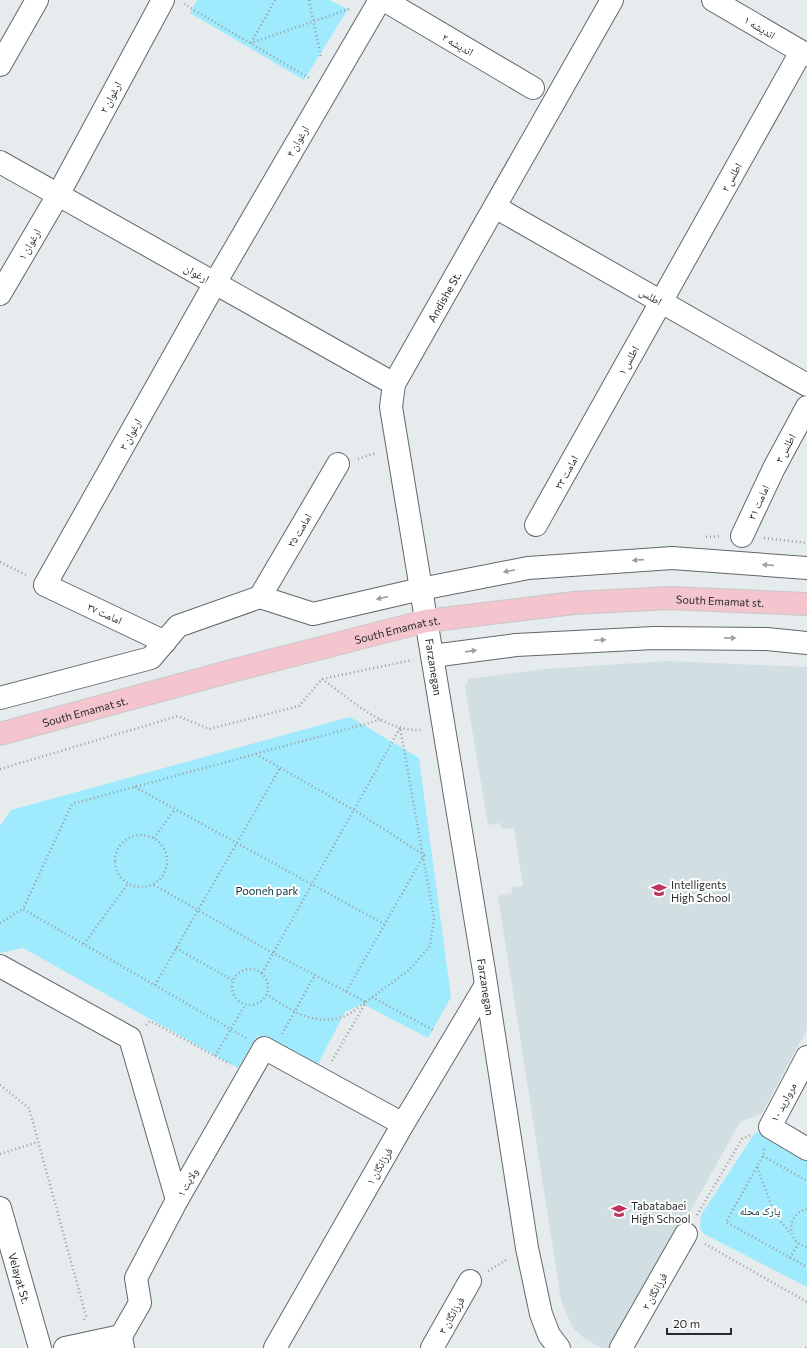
<svg xmlns="http://www.w3.org/2000/svg" width="807" height="1348" font-family="Commissioner,'Noto Naskh Arabic',sans-serif">
  <style>
    .built { fill: #d1dfe2 }
    .green { fill: #9feafd }
    .lines { fill: none; stroke-linecap: round; stroke-linejoin: round }
    .minor-casing { stroke: #626768; stroke-width: 24 }
    .major-casing { stroke: #c7c8c8; stroke-width: 24 }
    .path { stroke: #9a9ea0; stroke-width: 2.5; stroke-dasharray: 1 3; stroke-linecap: butt }
    .minor { stroke: #fff; stroke-width: 22 }
    .major { stroke: #f4c5ce; stroke-width: 22 }
    .oneway { fill: #9fa0a0 }
    .labels { text-anchor: middle; dominant-baseline: central; stroke-width: 4; stroke-linejoin: round; paint-order: stroke }
    .street-label { font-size: 11px; fill: #292b2c; stroke: #fff }
    .poi-label { font-size: 11px; fill: #292b2c; stroke: #fff; text-anchor: start }
    .park-label { font-size: 11px; fill: #00303a; stroke: #fff }
  </style>
  <rect width="100%" height="100%" fill="#e6ebed"/>
  <path class="built" d="M667 661 807 667V1029L762 1113 740 1122 614 1348H602L585 1339 575 1330 569 1320 561 1300 498 896 512 893 511 887 523 886 514 828 501 829 500 823 488 825 465 687 469 679 545 669Z"/>
  <path class="green" d="M197 0H329L348 9 304 80 190 13Z
    M350 717 419 758 451 997 428 1038 363 1004 345 1012 316 1068 257 1036 238 1068 23 948 0 953V826L11 810Z
    M762 1132 807 1159V1287L704 1234 700 1228 701 1215 755 1133Z"/>
  <g class="lines">
    <g class="minor-casing">
      <g id="minor">
        <path d="M384 0 533 88"/>
        <path d="M713 0 807 55"/>
        <path d="M0 65 37 0"/>
        <path d="M0 162 394 384"/>
        <path d="M495 207 807 385"/>
        <path d="M0 294 58 195 163 0"/>
        <path d="M536 525 801 52"/>
        <path d="M742 536 774 468 807 407"/>
        <path d="M260 597 338 464"/>
        <path d="M165 642 45 585 215 283 380 0"/>
        <path d="M432 656 516 645 654 638 767 639 807 643"/>
        <path d="M0 698 151 658 178 626 260 597 313 614 421 589 528 568 672 558 807 568"/>
        <path d="M0 966 130 1038 177 1200 264 1048 403 1124"/>
        <path d="M807 1057 770 1127 807 1149"/>
        <path id="s1" d="M0 1208 40 1348"/>
        <path d="M65 1348 121 1336"/>
        <path d="M123 1348 121 1336 140 1303 136 1278 177 1200"/>
        <path d="M275 1348 403 1124 486 985"/>
        <path d="M432 1348 470 1281"/>
        <path id="s2" d="M559 1348 549 1335 541 1314 527 1248 484 971 391 407 394 384 612 0"/>
        <path d="M621 1348 686 1234"/>
      </g>
    </g>
    <g class="major-casing">
      <g id="major">
        <path id="s3" d="M0 734 235 670 426 621 574 603 670 598 807 604"/>
      </g>
    </g>
    <path class="path" d="M275 0 251 43 349 9
      M309 0 321 57
      M184 4 309 78
      M358 459 376 453
      M706 537 721 536
      M764 538 807 543
      M0 562 26 575
      M322 679C352 700 384 732 423 730
      M256 754 354 810 424 855 346 992
      M0 769 178 716 209 729 299 706 322 679 412 660
      M135 787 384 924
      M115 861a26 26 0 1 1 52 0a26 26 0 1 1-52 0Z
      M154 838 175 809
      M154 885 273 953 366 1002C358 1007 350 1015 342 1017 314 1026 289 1010 267 994
      M0 923 23 909
      M84 944 127 885
      M176 948 232 980
      M232 987a18 18 0 1 1 36 0a18 18 0 1 1-36 0Z
      M262 973 400 728
      M155 985 280 768
      M372 997 433 1030
      M146 1025 150 1021 230 1064
      M282 1034 315 975
      M246 1038 23 909 72 804 380 720
      M215 1056 245 1005
      M332 1061 366 1002 409 970 430 946 434 918 400 727
      M0 1085 29 1108 86 1316 83 1322
      M764 1149 763 1156 726 1222 807 1267
      M0 1154 38 1142
      M763 1156 807 1181
      M757 1167 775 1215 791 1234
      M807 1209C786 1213 786 1243 807 1247
      M697 1215 742 1139 751 1135
      M705 1244 807 1302
      M790 1258 798 1244
      M488 1271 508 1259
      M806 1348 807 1346"/>
    <use href="#minor" class="minor"/>
    <use href="#major" class="major"/>
  </g>
  <defs><path id="oneway-solid" d="M-6-.8H1V-3.2L6.5 0L1 3.2V.8H-6Z"/></defs>
  <g class="oneway">
    <use href="#oneway-solid" transform="translate(638 560) rotate(176)"/>
    <use href="#oneway-solid" transform="translate(768 565) rotate(-176)"/>
    <use href="#oneway-solid" transform="translate(509 571) rotate(169)"/>
    <use href="#oneway-solid" transform="translate(382 598) rotate(167)"/>
    <use href="#oneway-solid" transform="translate(730 638) rotate(1)"/>
    <use href="#oneway-solid" transform="translate(600 640) rotate(-3)"/>
    <use href="#oneway-solid" transform="translate(471 651) rotate(-8)"/>
  </g>
  <defs>
    <g id="school-bare" transform="scale(1.2)"><path d="M0-5L7-2L0 1L-7-2ZM-4 1L0 2.5L4 1V4Q0 6-4 4Z" fill="#c1335f" stroke="#fff" stroke-width="2.5" paint-order="stroke"/></g>
  </defs>
  <g fill-rule="evenodd">
    <use href="#school-bare" x="659" y="890"/>
    <use href="#school-bare" x="619" y="1211"/>
  </g>
  <g class="labels">
    <g class="street-label">
      <text transform="translate(760 27) rotate(31)">اندیشه ۱</text>
      <text transform="translate(458 44) rotate(30)">اندیشه ۲</text>
      <text transform="translate(110 97) rotate(-62)">ارغوان ۲</text>
      <text transform="translate(297 141) rotate(-60)">ارغوان ۴</text>
      <text transform="translate(731 177) rotate(-61)">اطلس ۲</text>
      <text transform="translate(29 244) rotate(-60)">ارغوان ۱</text>
      <text transform="translate(197 273) rotate(29)">ارغوان</text>
      <text transform="translate(651 296) rotate(30)">اطلس</text>
      <text stroke="none"><textPath href="#s2" startOffset="1082">Andishe St.</textPath></text>
      <text transform="translate(628 360) rotate(-61)">اطلس ۱</text>
      <text transform="translate(130 434) rotate(-61)">ارغوان ۳</text>
      <text transform="translate(785 448) rotate(-62)">اطلس ۳</text>
      <text transform="translate(566 472) rotate(-61)">امامت ۳۳</text>
      <text transform="translate(758 502) rotate(-65)">امامت ۳۱</text>
      <text transform="translate(299 530) rotate(-59)">امامت ۳۵</text>
      <text stroke="none"><textPath href="#s3" startOffset="736">South Emamat st.</textPath></text>
      <text transform="translate(105 613) rotate(25)">امامت ۳۷</text>
      <text stroke="none"><textPath href="#s3" startOffset="411">South Emamat st.</textPath></text>
      <text transform="translate(434 667) rotate(81)">Farzanegan</text>
      <text stroke="none"><textPath href="#s3" startOffset="88">South Emamat st.</textPath></text>
      <text transform="translate(486 987) rotate(81)">Farzanegan</text>
      <text transform="translate(783 1102) rotate(-62)">مروارید ۱۰</text>
      <text transform="translate(379 1166) rotate(-60)">فرزانگان ۱</text>
      <text transform="translate(187 1182) rotate(-60)">ولایت ۱</text>
      <text stroke="none"><textPath href="#s1" startOffset="73">Velayat St.</textPath></text>
      <text transform="translate(654 1291) rotate(-61)">فرزانگان ۲</text>
      <text transform="translate(451 1315) rotate(-60)">فرزانگان ۳</text>
    </g>
    <g class="poi-label">
      <text x="671" y="884">Intelligents<tspan x="671" dy="13">High School</tspan></text>
      <text x="631" y="1205">Tabatabaei<tspan x="631" dy="13">High School</tspan></text>
    </g>
    <g class="park-label">
      <text x="267" y="890">Pooneh park</text>
      <text x="760" y="1210">پارک محله</text>
    </g>
  </g>
  <path d="M667 1328v6h64v-6" fill="none" stroke="#292b2c" stroke-width="2"/>
  <text x="673" y="1328" font-size="12" fill="#292b2c" stroke="#ffffff" stroke-width="3" paint-order="stroke">20 m</text>
</svg>
